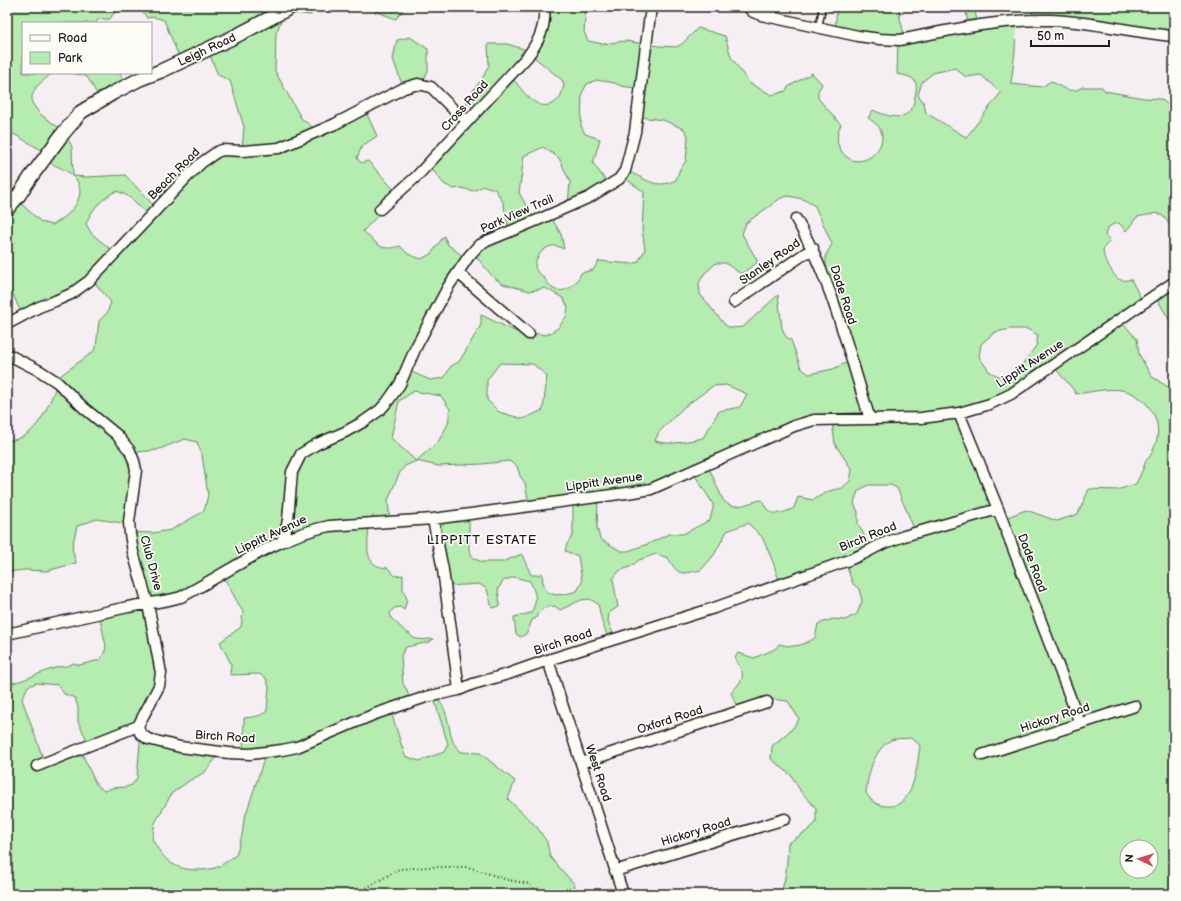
<svg xmlns="http://www.w3.org/2000/svg" width="1181" height="901" font-family="'Balsamiq Sans',sans-serif">
  <style>
    .green { fill: #b5ecaf; stroke: #688466; fill-rule: evenodd }
    .lines { fill: none; stroke-linecap: round; stroke-linejoin: round }
    .service-casing { stroke: #1c1c1c; stroke-width: 8 }
    .minor-casing { stroke: #1c1c1c; stroke-width: 13 }
    .tertiary-casing { stroke: #1c1c1c; stroke-width: 16 }
    .path { stroke: #1c1c1c; stroke-width: 2; stroke-dasharray: 1 3; stroke-linecap: butt }
    .service { stroke: #fdfcf7; stroke-width: 5 }
    .minor { stroke: #fdfcf7; stroke-width: 10 }
    .tertiary { stroke: #fdfcf7; stroke-width: 13 }
    .labels { text-anchor: middle; dominant-baseline: central; stroke-width: 3.5; stroke-linejoin: round; paint-order: stroke }
    .street-label { font-size: 12px; fill: #1c1c1c; stroke: #fdfcf7 }
    .neighbourhood-label { font-size: 13px; letter-spacing: 1px; fill: #1c1c1c; stroke: #fdfcf7 }
  </style>
  <rect width="100%" height="100%" fill="#f5eef2"/>
  <filter id="ink" filterUnits="userSpaceOnUse"><feTurbulence type="fractalNoise" baseFrequency=".025" numOctaves="2"/><feDisplacementMap in="SourceGraphic" scale="8" xChannelSelector="R" yChannelSelector="G"/><feConvolveMatrix kernelMatrix="1 2 1 2 8 2 1 2 1" color-interpolation-filters="sRGB"/></filter>
  <g filter="url(#ink)">
    <path class="green" d="M7 7H313L311 15 285 12 276 33 275 71 301 118 317 131 365 110 377 136 362 146 357 158 361 163 368 161 397 193 396 196 363 231C378 244 380 252 400 246L408 254 421 259 431 254 444 236 448 245 467 259 407 370 430 380 444 378 451 366 459 362 481 325V315L515 331 546 335 557 329 566 317 568 307 563 298 545 288 530 291 503 284 493 277 474 254 509 231 503 202 495 189 484 186 473 191 461 188 454 189 444 184 428 164 477 111 473 107 466 103 474 89 482 79 489 65 488 44H507L533 52 546 7H586L584 32 588 41 603 44 625 41 659 46 676 47 682 44 698 28 725 36 731 57 749 83 772 95 786 91 788 87 812 73 822 84 818 91V98L841 125C837 131 836 142 840 149 858 179 894 145 878 126 875 123 871 120 868 118L873 110C892 119 912 123 915 96 916 91 918 85 914 80 910 76 902 75 897 74L898 41 835 31 837 7H899L900 18 905 38 968 22 965 7H974L978 25 1016 23 1015 51 1011 84 1042 87 1051 81C1061 87 1072 95 1082 87H1102L1105 91 1144 98 1161 99 1174 110V230L1163 216 1157 213 1137 217 1126 231 1119 223C1111 224 1107 227 1105 235L1111 241C1098 248 1104 259 1110 268 1113 273 1116 279 1121 280 1124 281 1128 280 1131 279L1141 299 1120 320 1137 339 1139 354 1151 376 1174 391V894H780C787 879 787 860 788 843L807 831 816 823V808L801 792 791 775 771 759 772 746 792 729 799 719 788 701 770 699 738 707 731 693C746 676 745 677 735 658L738 653 754 658 775 649 779 644C794 648 802 646 815 638L818 624 833 619 845 620 857 614 862 601 859 589 853 584 846 565 781 587 773 562 762 537 748 523 727 531 714 555 701 570C681 574 679 577 668 558L656 554 639 560 630 567 619 571 613 579 618 607 609 613 608 621 616 641 614 645H611L602 622 598 604 590 599 581 600 560 610 555 606C546 607 539 608 536 618L532 620 527 633 521 637 516 634 514 617 531 613C538 600 536 595 530 581L514 577 503 581 498 589 500 606 492 608 487 589 479 584 448 586 438 520 469 517V549L473 558 482 562H502L522 554 531 575H538L542 573C543 599 556 597 577 591L582 582 578 556 565 551 567 544 573 535V503L529 505 525 483 520 476 517 466 509 461 482 464 439 466 416 461 405 466 399 474 388 500 390 523 369 525C368 545 362 567 388 568L395 576 403 575V589L407 599 404 610 400 607 394 608 390 613 391 618 407 633H409C414 642 423 639 433 639L430 642 406 647 401 655 403 684 407 690 411 707 392 715 405 756 419 761 444 752 448 744 435 702 439 701C449 712 448 729 453 742 455 746 459 749 461 752L480 753 515 781 508 799 537 827 547 842 550 857 575 885 573 894H7V684C25 681 41 672 58 667 64 666 68 667 73 663L79 665 100 660 105 651 106 646 99 615 147 605 129 532 153 533 171 530 204 511 208 495 202 455 197 442 185 439 157 450 137 452 136 455 128 521 122 523 97 519 77 526 72 548 76 563 47 571 24 570 7 572V441C38 439 48 406 58 382L57 378 93 352 96 347 99 321 107 313 111 302 93 281 22 315 12 292 7 286V208L18 201 41 222 52 225C68 218 92 194 73 176 67 170 56 166 48 162V154L7 130ZM124 8C136 8 141 7 147 18L154 17 164 20 182 64 209 53 218 75 230 81 244 127 242 150 216 155 158 210 125 175 86 177 73 176 72 147 65 132 40 114 32 103V96L36 87 52 73H23V23H96L98 19H110L114 13ZM533 52 535 58 562 80 564 85 560 98C557 101 553 104 549 105 533 109 520 87 511 76ZM955 68 966 77 981 75 1000 92 999 95 968 135 966 137 926 113 924 103 918 95 922 82 933 73ZM596 80 615 83 621 86 641 89 640 117 663 120 684 129 688 136 686 161 680 169 676 180C656 190 647 179 629 172L622 176 644 192 642 229 645 250 638 262 632 264 599 261 593 270 581 273C577 284 564 296 552 288 549 285 546 281 544 278 541 275 535 271 535 266 535 257 544 247 552 246 556 245 561 248 564 249L561 234 552 219 535 220 519 193 524 156 543 147 559 158 570 182 568 205 608 184 593 163 600 139 585 134 581 126 582 93 587 84ZM116 191C131 195 139 206 149 217L115 253 91 233 86 224C92 208 102 199 116 191ZM788 196 803 199 815 206 832 244 826 255V270L852 360 833 369 809 374 801 368 791 340 786 337 782 328 778 295 743 327 731 328 725 325 700 294 699 283 704 274 716 263H725L741 274 757 263V260L742 234 746 223 781 198ZM1011 329H1027L1038 335 1036 346 1021 366 1003 378 990 372 979 357 981 344 995 332ZM500 363 533 364 547 376 543 410 523 419 499 412 487 400V380ZM1053 366 1073 389 1076 394C1093 392 1113 386 1129 392 1153 402 1165 427 1153 450 1151 454 1150 458 1146 460L1143 469 1136 484 1117 490 1089 489 1078 514 1057 521 1026 510 1002 519 963 413ZM726 385 747 394 740 407 719 411 703 438C687 441 671 446 655 441L659 432 684 407 713 386ZM414 391 441 396 450 409 448 424 438 442 416 461 391 438 399 401ZM817 421 832 422 835 444 852 470 850 481 842 488 829 491 813 500 798 497 794 508C786 512 773 517 767 509 765 507 764 503 762 500 749 501 735 513 723 500L709 468ZM694 474 713 504V508L710 520 683 534H669L648 544 628 551H621L600 539 597 527 598 500ZM868 485H891L897 488 915 531 873 551 858 524V512L854 503 858 491ZM223 576 243 612 241 627 220 642 231 664 230 675 259 674 266 678 269 687 267 711C260 717 253 717 244 718L243 753 265 756 244 820 242 835 236 855C230 859 224 864 218 867 212 869 205 870 199 870 173 870 164 860 152 839L155 823 172 793 189 781 205 772 221 752 150 739 141 731 137 778 132 785 126 787 112 788 104 791 96 784 80 749 44 761 22 699 28 686 37 683 58 685 64 694 75 698 78 707V722L89 744 142 725 145 715 164 684 165 660 150 605ZM910 738 918 743 920 746C917 766 914 810 885 806 876 805 871 801 866 793 868 775 873 750 891 740 896 738 904 739 910 738ZM1127 847H1151V871H1127Z
      M373 7H405L396 19 375 11Z
      M1033 7H1174V35L1032 19Z
      M410 37 428 49V71L422 84 403 87 393 59 397 40Z
      M70 73H120L126 86 101 101 88 78 83 75Z
      M1174 284V350L1171 346 1170 321 1157 299Z"/>
    <g class="lines">
      <g class="service-casing">
        <path id="service" d="M773 18 775 7
          M818 28 821 16 822 7"/>
      </g>
      <g class="minor-casing">
        <path id="minor" d="M748 7 753 12 761 15 858 36 880 39 900 40C950 30 1000 19 1050 20 1092 21 1133 33 1174 36
          M380 209 417 176 527 57C539 41 546 27 544 7
          M796 219C832 280 848 351 870 419
          M458 273 529 334
          M734 302 813 248
          M7 324 39 307 55 301 71 294 89 281 186 178 201 163 217 152 222 150 243 151 279 148 335 124 404 88 418 84 431 87 456 112 468 121
          M7 354 40 371 57 382 84 408 117 435 130 451 134 461 136 470 129 522 130 534 133 552 148 604 161 673 159 686 138 726 37 766
          M959 413 998 509 1080 723
          M433 519 443 570 459 690
          M281 542 285 534 288 520 292 472 301 454 317 444 345 432 363 422 380 410 388 401 400 384 416 347 448 287 469 256 478 246 487 241 540 219 590 197 619 179 625 171 635 132 651 7
          M7 634 128 607 169 600 181 597C229 572 275 537 329 526L433 519 634 492 651 489 794 426 814 420 921 418 959 413 990 404 1011 394 1174 282
          M548 660 623 894
          M138 726 140 733 148 739 180 747 229 753 250 754 282 750 297 747 375 714 426 697 459 690 473 684 508 674 548 660 714 608 849 560 863 554 882 544 904 536 998 509
          M982 755 1135 706
          M581 763 767 702
          M615 871 785 819"/>
      </g>
      <g class="tertiary-casing">
        <path id="tertiary" d="M7 209 19 195 30 178 61 136 81 112 113 93 140 79 161 71 234 37 291 7"/>
      </g>
      <path class="path" d="M356 894 399 869 428 867H468L508 880 529 884 540 894"/>
      <use href="#service" class="service"/>
      <use href="#minor" class="minor"/>
      <use href="#tertiary" class="tertiary"/>
    </g>
  </g>
  <g class="labels">
    <g class="street-label">
      <text transform="translate(207 50) rotate(-25)">Leigh Road</text>
      <text transform="translate(465 106) rotate(-48)">Cross Road</text>
      <text transform="translate(174 174) rotate(-45)">Beach Road</text>
      <text transform="translate(517 214) rotate(-24)">Park View Trail</text>
      <text transform="translate(770 262) rotate(-35)">Stanley Road</text>
      <text transform="translate(843 295) rotate(72)">Dade Road</text>
      <text transform="translate(1030 364) rotate(-33)">Lippitt Avenue</text>
      <text transform="translate(604 482) rotate(-8)">Lippitt Avenue</text>
      <text transform="translate(271 535) rotate(-25)">Lippitt Avenue</text>
      <text transform="translate(868 537) rotate(-22)">Birch Road</text>
      <text transform="translate(151 563) rotate(75)">Club Drive</text>
      <text transform="translate(1032 563) rotate(69)">Dade Road</text>
      <text transform="translate(563 642) rotate(-18)">Birch Road</text>
      <text transform="translate(1055 718) rotate(-18)">Hickory Road</text>
      <text transform="translate(670 720) rotate(-18)">Oxford Road</text>
      <text transform="translate(225 737) rotate(4)">Birch Road</text>
      <text transform="translate(598 773) rotate(72)">West Road</text>
      <text transform="translate(696 832) rotate(-17)">Hickory Road</text>
    </g>
    <g class="neighbourhood-label">
      <text x="482" y="540">LIPPITT ESTATE</text>
    </g>
  </g>
  <rect width="1181" height="901" fill="none" stroke="#fdfcf7" stroke-width="24"/>
  <rect x="12" y="12" width="1157" height="877" fill="none" stroke="#1c1c1c" stroke-width="1.5" filter="url(#ink)"/>
  <rect x="22" y="22" width="130" height="52" fill="#fdfcf7" stroke="#a3a29f"/>
  <rect x="30" y="35" width="20" height="6" fill="#fdfcf7" stroke="#a3a29f"/>
  <text x="58" y="42" font-size="12" fill="#1c1c1c">Road</text>
  <rect x="30" y="52" width="20" height="12" fill="#b5ecaf" stroke="#a3a29f"/>
  <text x="58" y="62" font-size="12" fill="#1c1c1c">Park</text>
  <g transform="translate(1139 859) rotate(274)"><circle r="19" fill="#fdfcf7" stroke="#a3a29f"/>
  <path d="M0-3L7 15L0 10L-7 15Z" fill="#d1495b"/>
  <text y="-6" font-size="11" font-weight="bold" text-anchor="middle" fill="#1c1c1c">N</text>
  </g>
  <path d="M1031 40v6h78v-6" fill="none" stroke="#1c1c1c" stroke-width="2"/>
  <text x="1037" y="40" font-size="12" fill="#1c1c1c" stroke="#fdfcf7" stroke-width="3" paint-order="stroke">50 m</text>
</svg>
